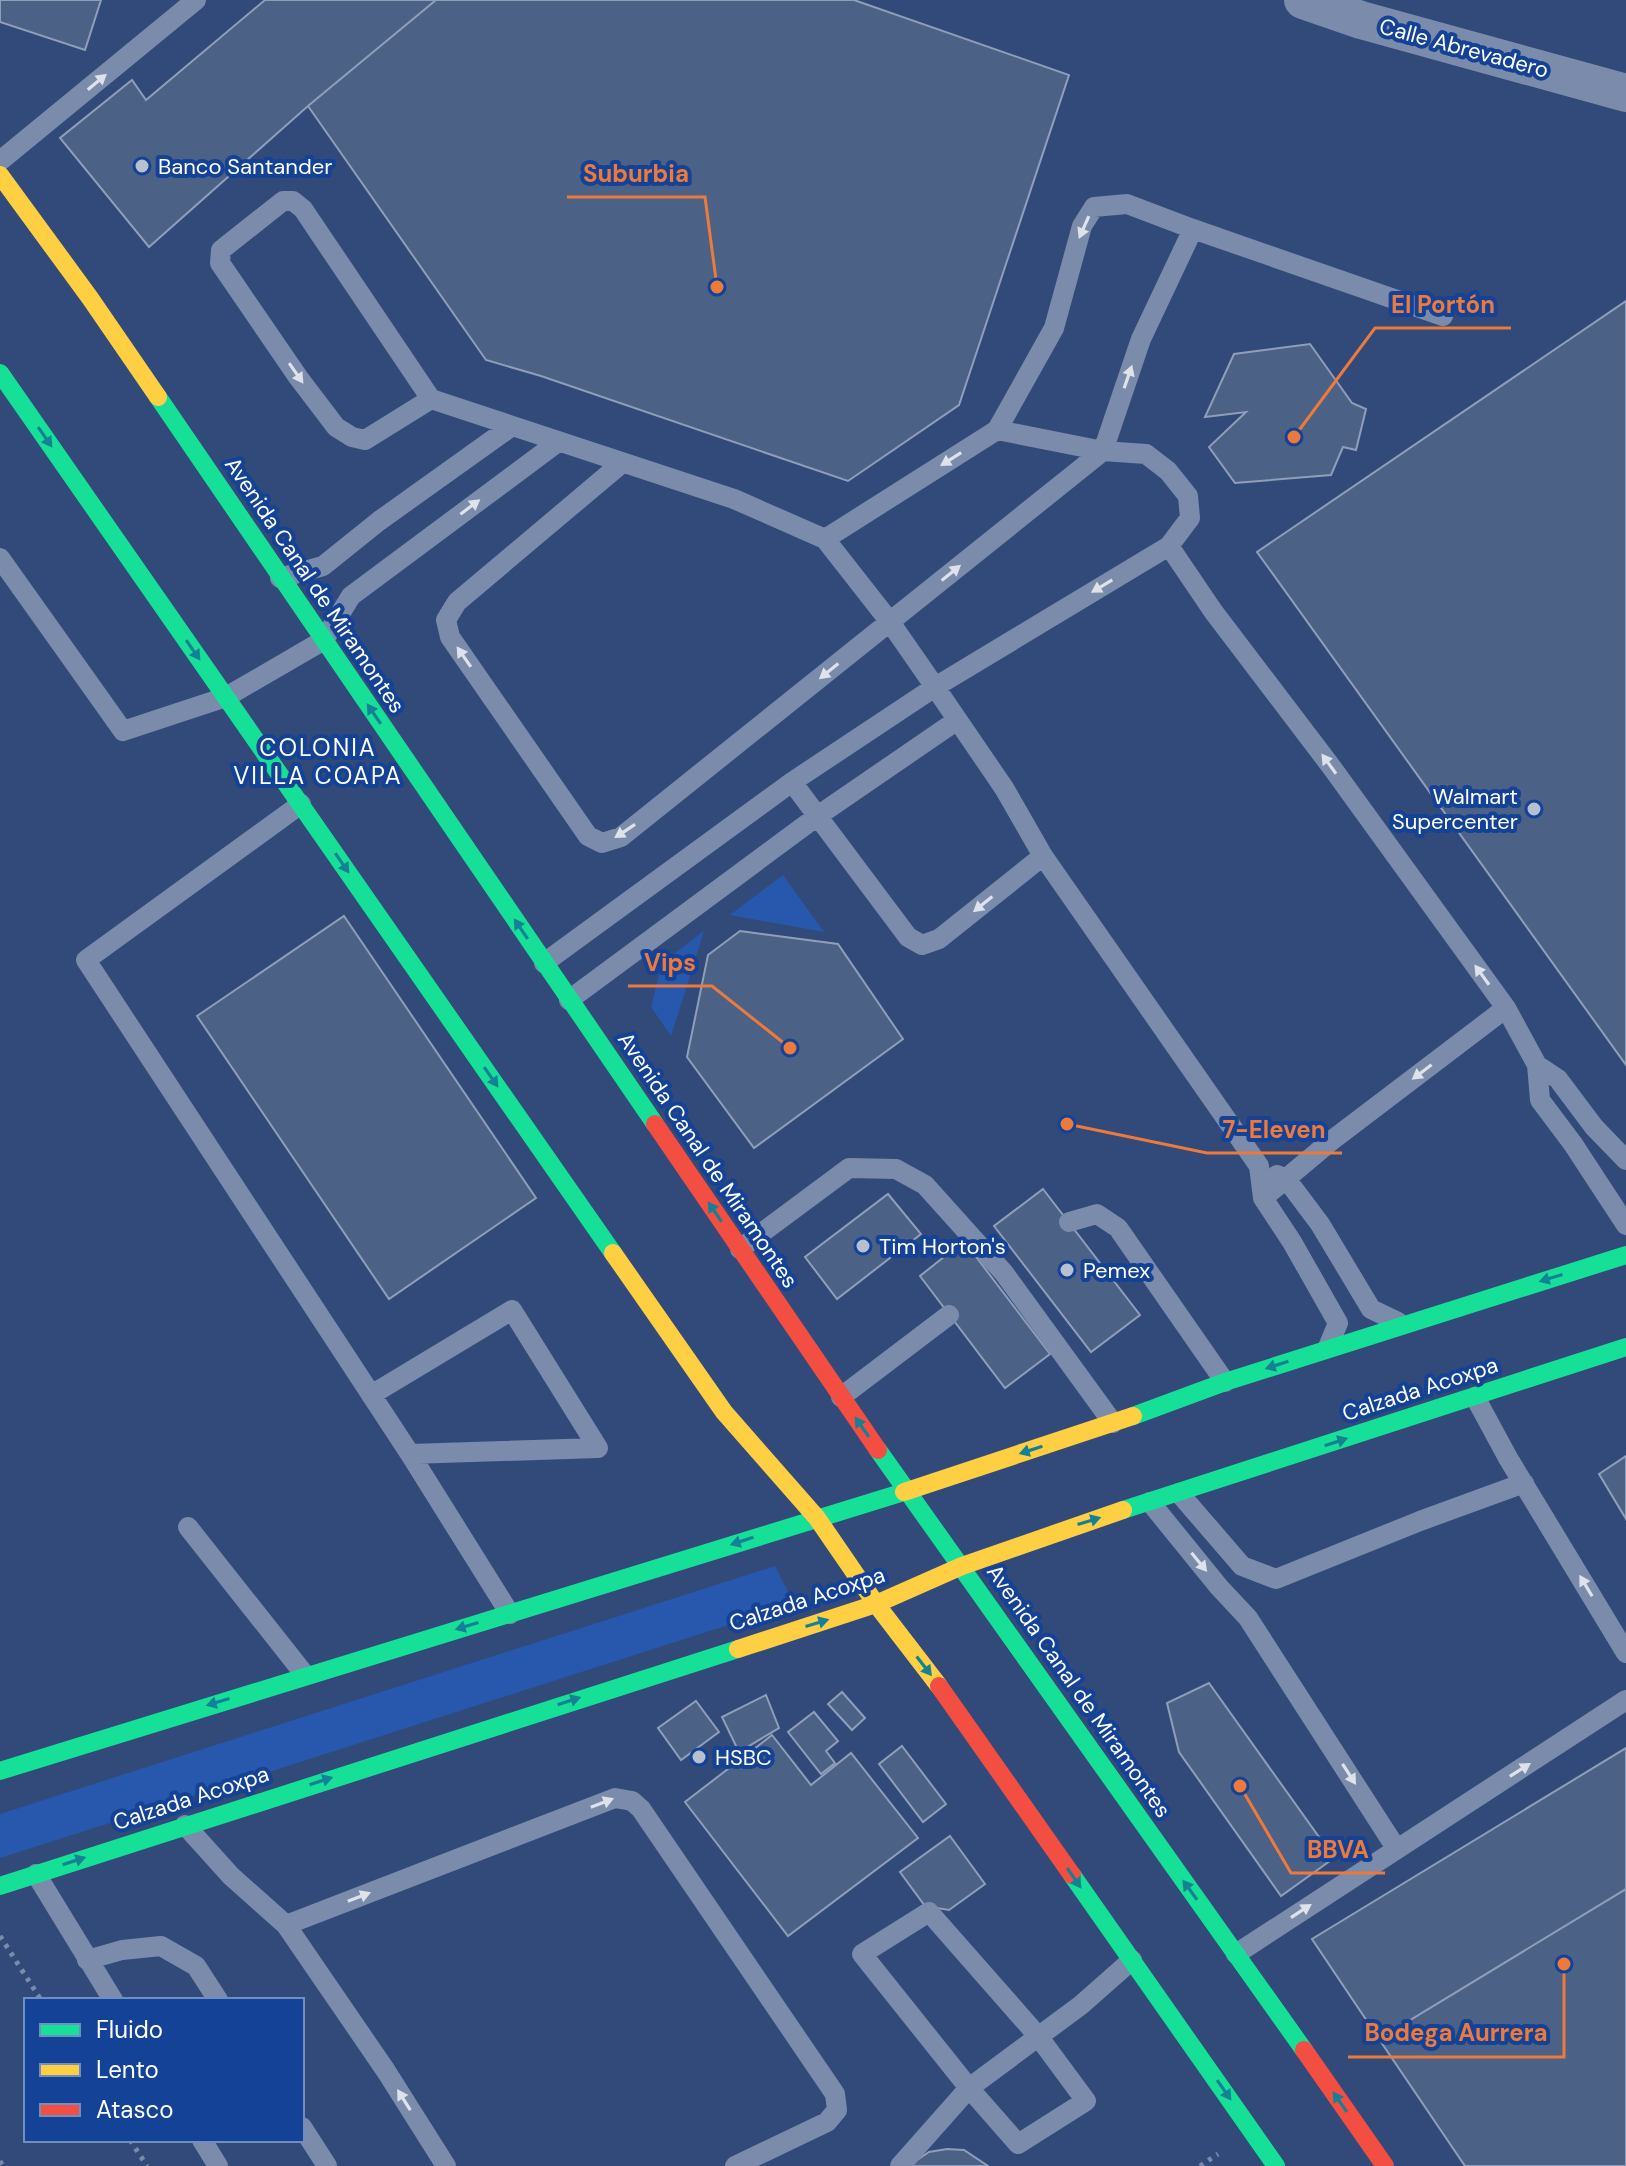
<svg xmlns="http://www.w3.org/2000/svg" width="1626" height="2166" font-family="'DM Sans',sans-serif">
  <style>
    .green { fill: #2758ae }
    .building { fill: #4c6186; stroke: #8f9eb9; stroke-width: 2 }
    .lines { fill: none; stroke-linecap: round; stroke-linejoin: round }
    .path { stroke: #7b8bab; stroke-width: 5; stroke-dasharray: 4 6; stroke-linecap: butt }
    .lane { stroke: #7b8bab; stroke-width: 20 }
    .street { stroke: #7b8bab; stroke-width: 38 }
    .fast { stroke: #16e098; stroke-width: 18 }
    .slow { stroke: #ffcf43; stroke-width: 18 }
    .jam { stroke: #f24e42; stroke-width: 18 }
    .oneway { fill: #dee2ea }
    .oneway2 { fill: #148197 }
    .poi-dot { fill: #b7c0d0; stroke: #134297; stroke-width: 3 }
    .labels { text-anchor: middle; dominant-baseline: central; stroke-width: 8; stroke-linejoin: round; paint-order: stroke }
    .street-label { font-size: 22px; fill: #fff; stroke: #134297 }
    .poi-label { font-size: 22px; fill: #fff; stroke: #134297; text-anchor: start }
    .neighbourhood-label { font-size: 24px; letter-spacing: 2px; fill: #fff; stroke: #134297 }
    .leader { fill: none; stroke: #ed7a3d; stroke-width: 3 }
    .callout-dot { fill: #ed7a3d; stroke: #134297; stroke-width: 3 }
    .callout-label { font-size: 24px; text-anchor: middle; font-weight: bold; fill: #ed7a3d; stroke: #134297; stroke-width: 8; stroke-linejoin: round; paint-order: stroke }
  </style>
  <rect width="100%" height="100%" fill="#314a79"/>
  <path class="green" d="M783 875 824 932 730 915Z
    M704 931 671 1036 651 1007 662 963Z
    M775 1566 794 1604 0 1858V1814Z"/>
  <path class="building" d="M0 0H101L85 50 0 22Z
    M265 0H436L308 106 149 247 60 138 132 80 146 100Z
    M436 0H854L1069 75 959 405 848 481 541 376 486 360 308 106Z
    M1626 301V1065L1257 552Z
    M1310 344 1352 403 1366 409 1356 450 1343 447 1331 475 1235 483 1209 447 1246 412 1205 417 1234 354Z
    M344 916 536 1198 389 1299 197 1016Z
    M740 931 838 944 903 1039 754 1148 687 1057 708 955Z
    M1043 1189 1140 1315 1091 1352 994 1226Z
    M888 1194 921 1234 837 1299 805 1257Z
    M964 1241 1050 1354 1005 1388 920 1276Z
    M1626 1456V1519L1599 1474Z
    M1209 1683 1334 1858 1281 1896 1179 1752 1167 1703Z
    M842 1692 865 1718 852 1730 828 1704Z
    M766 1695 779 1728 739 1752 722 1717Z
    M696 1701 719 1732 681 1760 658 1728Z
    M814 1712 838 1741 826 1751 835 1763 821 1774 788 1732Z
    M772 1735 811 1785 851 1753 918 1838 788 1936 685 1802Z
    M902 1746 946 1804 923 1822 879 1764Z
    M1626 1748V1889L1379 2039 1312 1939Z
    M950 1836 985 1884 949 1910 925 1906 900 1872Z
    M1626 1889V2166H1465L1379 2039Z
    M947 2149 964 2150 988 2166H908L929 2152Z"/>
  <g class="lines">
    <path class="path" d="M0 1936 41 2000
      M130 2140 147 2166
      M0 2161 3 2166
      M1200 2166 1218 2154"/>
    <path class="lane" d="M0 161 196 0
      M1193 229 1443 316
      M431 399 365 440 352 437 336 427 298 377 220 263 221 250 283 201H293L303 209 431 399 734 499 825 539 890 622 935 687 1004 788 1043 856 1259 1166 1263 1198 1292 1242 1338 1323 1328 1347
      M622 463 457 602 446 620 450 637 588 836 602 843 621 837 1103 451 1141 339 1193 229 1127 204 1094 207 1082 226 1054 328 997 430
      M825 539 997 430 1103 451 1146 454 1168 471 1188 496 1190 518 1169 546 1213 611 1330 765 1506 1008 1537 1065 1540 1100 1573 1144 1626 1225
      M0 558 123 731 226 697 324 640 351 596 558 442
      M280 578 323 566 379 521 512 426
      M792 782 908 937 922 945 939 939 1043 856
      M301 804 86 960 410 1454 598 1448
      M544 963 792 782 935 687 1169 546
      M569 1000 819 815 956 721
      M1537 1065 1558 1079 1594 1127 1626 1160
      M1277 1175 1287 1180 1320 1224 1371 1309 1398 1322
      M1263 1198 1331 1141 1506 1008
      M1069 1222 1097 1214 1118 1228 1225 1382
      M740 1249 849 1168 896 1169 925 1185 1004 1273 1113 1423
      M371 1395 512 1310 598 1448
      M841 1397 949 1315
      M1475 1397 1508 1458 1626 1653
      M410 1454 510 1614
      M1179 1493 1242 1566 1276 1579 1420 1521 1524 1483
      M1150 1502 1219 1587 1248 1618 1396 1848
      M188 1527 305 1675
      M185 1825 231 1876 286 1925 386 2071 446 2166
      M36 1874 113 2000
      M929 1912 1038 2036 1086 2101 1018 2144 969 2088 862 1954Z
      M286 1925 615 1798 632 1801 641 1809 835 2094 837 2110 827 2122 735 2166
      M1236 1954 1626 1700
      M87 1960 122 1950 161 1946 196 1966 218 2000
      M302 2127 327 2166
      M202 2140 218 2166
      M900 2166 969 2088 1081 2005 1132 1960"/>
    <path class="street" d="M1303 0 1361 20 1626 93"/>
    <path class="fast" d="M0 373 613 1253
      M158 397 655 1124
      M1133 1416 1225 1382 1626 1255
      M878 1450 1304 2050
      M1123 1510 1626 1347
      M0 1771 904 1492
      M1072 1875 1276 2166
      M0 1886 738 1649"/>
    <path class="slow" d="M0 175 90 298 158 397
      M613 1253 724 1412 817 1518 876 1604 939 1686
      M904 1492 1133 1416
      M738 1649 876 1604 962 1566 1123 1510"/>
    <path class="jam" d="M655 1124 878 1450
      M939 1686 1072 1875
      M1304 2050 1385 2166"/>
  </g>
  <defs><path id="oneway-solid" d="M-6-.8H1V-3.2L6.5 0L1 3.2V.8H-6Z" transform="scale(2)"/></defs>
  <g class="oneway">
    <use href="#oneway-solid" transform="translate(97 82) rotate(-40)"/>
    <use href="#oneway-solid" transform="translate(1084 227) rotate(114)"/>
    <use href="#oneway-solid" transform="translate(296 373) rotate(55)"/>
    <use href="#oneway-solid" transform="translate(1128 377) rotate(-71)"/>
    <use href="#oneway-solid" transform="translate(951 459) rotate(148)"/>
    <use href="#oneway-solid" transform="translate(470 507) rotate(-37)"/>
    <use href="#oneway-solid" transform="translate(951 573) rotate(-39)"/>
    <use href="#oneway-solid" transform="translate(1102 586) rotate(149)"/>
    <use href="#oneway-solid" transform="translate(464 657) rotate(-125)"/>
    <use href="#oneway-solid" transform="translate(829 671) rotate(141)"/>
    <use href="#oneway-solid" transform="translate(1329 764) rotate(-126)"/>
    <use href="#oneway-solid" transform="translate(625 831) rotate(147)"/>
    <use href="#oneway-solid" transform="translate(983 904) rotate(141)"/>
    <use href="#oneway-solid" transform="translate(1482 975) rotate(-126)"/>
    <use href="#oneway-solid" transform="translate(1422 1072) rotate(143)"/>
    <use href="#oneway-solid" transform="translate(1199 1562) rotate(51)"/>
    <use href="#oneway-solid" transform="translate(1586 1586) rotate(-121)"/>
    <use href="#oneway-solid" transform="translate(1520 1770) rotate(-32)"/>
    <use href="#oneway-solid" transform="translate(1349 1774) rotate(57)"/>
    <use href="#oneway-solid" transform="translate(602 1803) rotate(-21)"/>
    <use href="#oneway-solid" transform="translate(359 1897) rotate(-21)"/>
    <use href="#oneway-solid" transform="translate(1301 1911) rotate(-33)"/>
    <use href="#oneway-solid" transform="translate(404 2100) rotate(-122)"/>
  </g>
  <g class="oneway2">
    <use href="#oneway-solid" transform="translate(45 437) rotate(55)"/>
    <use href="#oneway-solid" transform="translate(193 650) rotate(55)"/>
    <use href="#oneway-solid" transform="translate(374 714) rotate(-124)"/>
    <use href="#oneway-solid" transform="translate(342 863) rotate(55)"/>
    <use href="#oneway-solid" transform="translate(521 929) rotate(-124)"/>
    <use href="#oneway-solid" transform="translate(491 1077) rotate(55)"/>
    <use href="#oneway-solid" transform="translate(715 1212) rotate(-124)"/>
    <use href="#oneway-solid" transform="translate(1551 1278) rotate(163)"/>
    <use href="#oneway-solid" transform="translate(1277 1365) rotate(162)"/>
    <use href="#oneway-solid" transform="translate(862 1427) rotate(-125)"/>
    <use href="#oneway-solid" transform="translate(1336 1442) rotate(-18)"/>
    <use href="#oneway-solid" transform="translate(1031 1450) rotate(162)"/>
    <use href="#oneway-solid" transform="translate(1089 1521) rotate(-17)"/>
    <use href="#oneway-solid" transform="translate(742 1541) rotate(162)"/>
    <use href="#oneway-solid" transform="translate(817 1623) rotate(-17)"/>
    <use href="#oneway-solid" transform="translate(467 1626) rotate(163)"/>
    <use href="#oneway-solid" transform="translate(924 1666) rotate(52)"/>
    <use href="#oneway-solid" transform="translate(569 1701) rotate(-18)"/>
    <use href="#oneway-solid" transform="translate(218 1702) rotate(163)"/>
    <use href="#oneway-solid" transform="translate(321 1781) rotate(-18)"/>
    <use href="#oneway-solid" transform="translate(74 1861) rotate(-18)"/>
    <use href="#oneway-solid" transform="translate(1074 1878) rotate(55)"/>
    <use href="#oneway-solid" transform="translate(1190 1890) rotate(-126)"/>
    <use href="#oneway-solid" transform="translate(1224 2090) rotate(55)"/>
    <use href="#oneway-solid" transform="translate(1340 2102) rotate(-125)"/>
  </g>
  <g class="poi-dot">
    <circle cx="142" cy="166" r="8"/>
    <circle cx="1534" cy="809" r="8"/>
    <circle cx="863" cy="1246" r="8"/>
    <circle cx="1067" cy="1270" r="8"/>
    <circle cx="699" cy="1757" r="8"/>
  </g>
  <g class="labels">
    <g class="street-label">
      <text transform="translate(1464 48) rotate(15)">Calle Abrevadero</text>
      <text transform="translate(315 585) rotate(56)">Avenida Canal de Miramontes</text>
      <text transform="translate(708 1160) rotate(56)">Avenida Canal de Miramontes</text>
      <text transform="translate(1420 1389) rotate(-18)">Calzada Acoxpa</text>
      <text transform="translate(807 1599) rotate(-18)">Calzada Acoxpa</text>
      <text transform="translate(1079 1691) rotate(55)">Avenida Canal de Miramontes</text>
      <text transform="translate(191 1798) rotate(-18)">Calzada Acoxpa</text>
    </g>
    <g class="poi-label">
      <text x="158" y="166">Banco Santander</text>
      <text x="1518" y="796" text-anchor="end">Walmart<tspan x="1518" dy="25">Supercenter</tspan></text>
      <text x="879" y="1246">Tim Horton's</text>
      <text x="1083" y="1270">Pemex</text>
      <text x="715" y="1757">HSBC</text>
    </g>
    <g class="neighbourhood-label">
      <text x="318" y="747">COLONIA<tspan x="318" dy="28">VILLA COAPA</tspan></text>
    </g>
  </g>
  <path class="leader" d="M717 287L705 197H567M1294 437L1375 328H1511M790 1048L712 986H628M1067 1124L1207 1153H1342M1240 1786L1291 1873H1385M1564 1964L1564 2057H1348"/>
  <g class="callout-dot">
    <circle cx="717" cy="287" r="8"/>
    <circle cx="1294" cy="437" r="8"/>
    <circle cx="790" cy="1048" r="8"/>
    <circle cx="1067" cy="1124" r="8"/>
    <circle cx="1240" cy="1786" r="8"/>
    <circle cx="1564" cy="1964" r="8"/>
  </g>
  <g class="callout-label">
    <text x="636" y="182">Suburbia</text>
    <text x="1443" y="313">El Portón</text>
    <text x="670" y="971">Vips</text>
    <text x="1274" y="1138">7-Eleven</text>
    <text x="1338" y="1858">BBVA</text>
    <text x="1456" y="2041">Bodega Aurrera</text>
  </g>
  <rect x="24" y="1998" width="280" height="144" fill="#134297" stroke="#718ec1" stroke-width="2"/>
  <rect x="40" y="2024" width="40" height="12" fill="#16e098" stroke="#718ec1" stroke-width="2"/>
  <text x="96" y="2038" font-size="24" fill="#ffffff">Fluido</text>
  <rect x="40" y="2064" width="40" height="12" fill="#ffcf43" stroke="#718ec1" stroke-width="2"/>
  <text x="96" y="2078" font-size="24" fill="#ffffff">Lento</text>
  <rect x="40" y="2104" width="40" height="12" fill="#f24e42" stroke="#718ec1" stroke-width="2"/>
  <text x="96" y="2118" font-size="24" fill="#ffffff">Atasco</text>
</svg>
